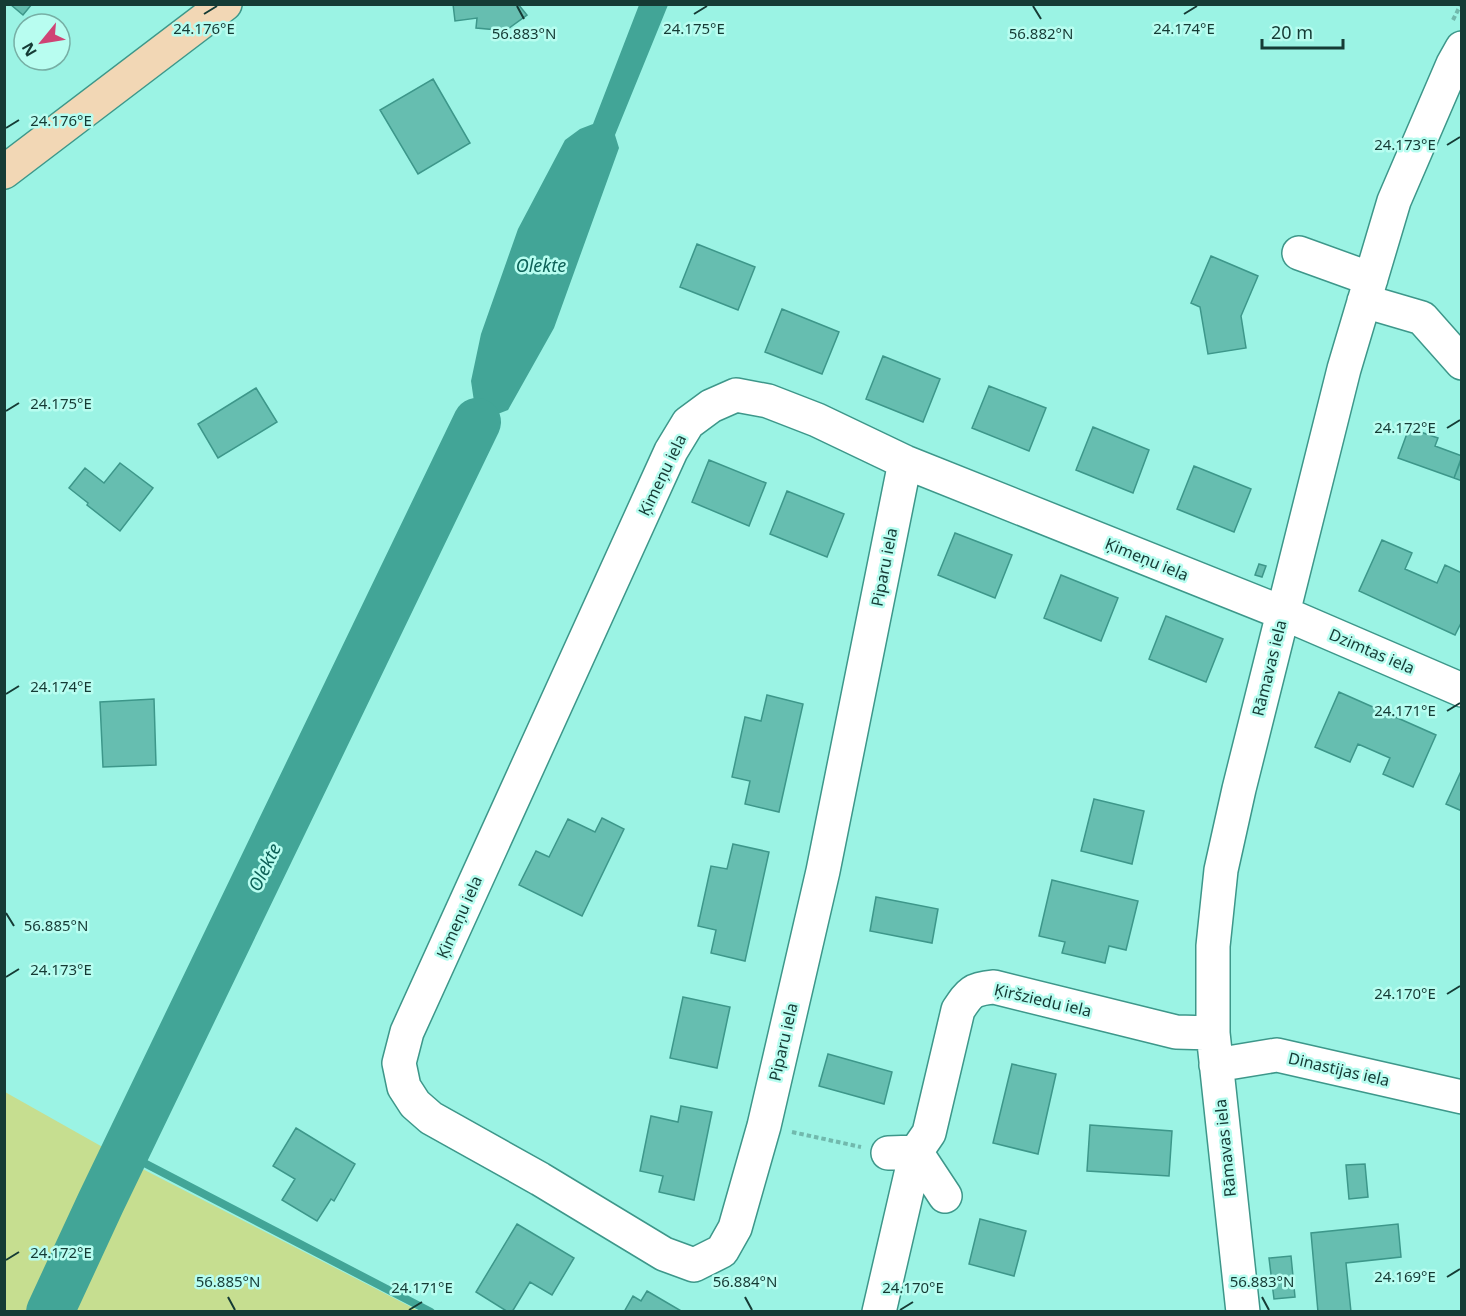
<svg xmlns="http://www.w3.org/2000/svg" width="1466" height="1316" font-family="'Noto Sans',sans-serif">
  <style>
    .green { fill: #c6de90 }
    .water { fill: #42a597 }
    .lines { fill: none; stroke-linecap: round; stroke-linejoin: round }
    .stream { stroke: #42a597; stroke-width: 8 }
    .river { stroke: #42a597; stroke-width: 48 }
    .building { fill: #66beb0; stroke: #3d978a; stroke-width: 1.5 }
    .street-casing { stroke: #3d978a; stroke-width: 36 }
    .secondary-casing { stroke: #3d978a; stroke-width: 36 }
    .path { stroke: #71b9ad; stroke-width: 4; stroke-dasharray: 4.5 3; stroke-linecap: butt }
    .street { stroke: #fff; stroke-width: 33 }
    .secondary { stroke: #f2d7b5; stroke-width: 33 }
    .ticks { fill: none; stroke: #153b35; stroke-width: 2 }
    .labels { text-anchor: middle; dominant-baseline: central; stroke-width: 5; stroke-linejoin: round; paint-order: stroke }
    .street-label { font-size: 16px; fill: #153b35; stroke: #b8fdf0 }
    .water-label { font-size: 18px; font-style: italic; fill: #0d6157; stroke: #b8fdf0 }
    .ticks-label { font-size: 15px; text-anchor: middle; fill: #153b35; stroke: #b8fdf0; stroke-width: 5; stroke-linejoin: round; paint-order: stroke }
  </style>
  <rect width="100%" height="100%" fill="#9bf3e4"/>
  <path class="green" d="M5 1092 115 1154 41 1311H5Z
    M127 1161 419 1311H68Z"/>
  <path class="water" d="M639 5H668L615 135 619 148 554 328 508 410 477 422 471 381 481 334 518 229 565 140 580 129 593 124Z"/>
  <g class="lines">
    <path class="stream" d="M125 1153 431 1312"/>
    <path class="river" d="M50 1312 101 1202 477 422"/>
  </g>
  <path class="building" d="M10 4H32L23 15Z
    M453 4H518L527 15 501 34 498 30 476 28 477 18 455 21Z
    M433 79 470 143 418 174 380 110Z
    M697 244 755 267 738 310 680 287Z
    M1211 256 1258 276 1241 316 1246 348 1208 354 1200 307 1191 303Z
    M782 309 839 332 822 374 765 352Z
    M883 356 940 379 923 422 866 399Z
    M989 386 1046 408 1029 451 972 428Z
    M256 388 277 422 218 458 198 424Z
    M1093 427 1149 450 1133 493 1076 470Z
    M1409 428 1438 438 1435 446 1462 456 1454 478 1398 458Z
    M1462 458V481L1454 478Z
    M709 460 766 483 749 526 692 502Z
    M120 463 153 488 120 531 87 505 88 503 69 488 85 468 104 483Z
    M1194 466 1251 489 1234 532 1177 509Z
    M787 491 844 514 827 557 770 534Z
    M955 533 1012 555 995 598 938 575Z
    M1382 540 1412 553 1405 569 1437 583 1445 565 1462 573V621L1455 635 1359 591Z
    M1259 564 1266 566 1262 577 1255 575Z
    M1061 575 1118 598 1101 641 1044 618Z
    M1166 616 1223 639 1206 682 1149 659Z
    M1339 692 1436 735 1413 787 1383 774 1390 758 1358 744 1350 762 1315 747Z
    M767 695 803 704 779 812 745 804 750 781 732 777 745 717 761 721Z
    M154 699 156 765 103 767 100 702Z
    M1462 769V811L1446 804Z
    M1094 799 1144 811 1132 864 1081 851Z
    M602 818 624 829 582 916 519 885 536 851 549 857 568 819 595 832Z
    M733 844 769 852 745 961 711 953 716 930 698 926 711 866 727 869Z
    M1052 880 1138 901 1126 950 1109 946 1105 963 1062 953 1065 942 1039 936Z
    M876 897 938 909 932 943 870 931Z
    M683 997 730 1007 717 1068 670 1058Z
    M828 1054 892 1072 884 1104 819 1086Z
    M1012 1064 1056 1074 1038 1154 993 1143Z
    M681 1106 712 1112 694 1200 659 1192 663 1176 640 1171 651 1116 678 1122Z
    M1090 1125 1172 1131 1169 1176 1087 1171Z
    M296 1128 355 1164 334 1201 331 1199 317 1221 282 1200 295 1179 273 1166Z
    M1365 1164 1368 1197 1349 1199 1346 1165Z
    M980 1219 1026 1231 1014 1276 969 1264Z
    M517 1224 574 1258 552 1295 530 1282 512 1312H508L476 1292Z
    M1398 1224 1401 1257 1346 1263 1351 1312H1318L1311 1233Z
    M1291 1256 1295 1297 1274 1299 1269 1258Z
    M647 1291 683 1312H624L633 1296 641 1301Z"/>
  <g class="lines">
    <g class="street-casing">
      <path id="street" d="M1299 253 1371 279
        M1364 301 1422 318 1462 363
        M905 462 823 871 764 1126 735 1228 722 1251 694 1265 664 1254 540 1179 431 1118 415 1104 404 1087 399 1063 407 1032 671 451 688 423 711 406 736 395 768 401 817 420 905 462 1283 613 1462 690
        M1216 1065 1277 1055 1462 1097
        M916 1152 945 1196
        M888 1153 916 1152 929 1133 958 1010C970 992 972 989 994 987L1176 1032 1213 1033
        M879 1312 916 1152
        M1243 1312 1213 1033V946L1221 870 1239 789 1344 369 1394 201 1453 64 1462 48"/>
    </g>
    <g class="secondary-casing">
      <path id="secondary" d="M4 172 225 4"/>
    </g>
    <path class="path" d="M1453 20 1461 4
      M792 1132 861 1147"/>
    <use href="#street" class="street"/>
    <use href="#secondary" class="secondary"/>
  </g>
  <path class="ticks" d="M517 6 524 19M1033 6 1041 19M204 14 217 6M694 14 707 6M1184 14 1197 6M6 128 19 120M1447 145 1460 137M6 411 19 403M1447 428 1460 420M6 694 19 686M1447 711 1460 703M6 913 14 926M6 977 19 969M1447 994 1460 986M6 1260 19 1252M1447 1277 1460 1269M228 1297 235 1310M745 1297 752 1310M1262 1297 1269 1310M409 1310 422 1302M900 1310 913 1302"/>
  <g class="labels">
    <g class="street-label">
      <text transform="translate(662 475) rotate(-64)">Ķimeņu iela</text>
      <text transform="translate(1147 559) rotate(22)">Ķimeņu iela</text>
      <text transform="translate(884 567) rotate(-79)">Piparu iela</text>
      <text transform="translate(1372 651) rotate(23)">Dzimtas iela</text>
      <text transform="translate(1269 668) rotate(-76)">Rāmavas iela</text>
      <text transform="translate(459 917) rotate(-66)">Ķimeņu iela</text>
      <text transform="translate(1043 1000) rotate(13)">Ķiršziedu iela</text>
      <text transform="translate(783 1042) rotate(-77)">Piparu iela</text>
      <text transform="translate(1339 1069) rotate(13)">Dinastijas iela</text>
      <text transform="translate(1225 1148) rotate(-96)">Rāmavas iela</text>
    </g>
    <g class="water-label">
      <text x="541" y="265">Olekte</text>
      <text transform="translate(264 867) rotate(-64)">Olekte</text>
    </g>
  </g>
  <g class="ticks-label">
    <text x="694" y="34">24.175°E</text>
    <text x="1184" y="34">24.174°E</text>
    <text x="204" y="34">24.176°E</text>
    <text x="524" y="39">56.883°N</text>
    <text x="1041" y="39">56.882°N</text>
    <text x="61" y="126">24.176°E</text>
    <text x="1405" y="150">24.173°E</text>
    <text x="61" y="409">24.175°E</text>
    <text x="1405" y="433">24.172°E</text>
    <text x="61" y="692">24.174°E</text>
    <text x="1405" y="716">24.171°E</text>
    <text x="56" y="931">56.885°N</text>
    <text x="61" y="975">24.173°E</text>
    <text x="1405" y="999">24.170°E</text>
    <text x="61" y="1258">24.172°E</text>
    <text x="1405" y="1282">24.169°E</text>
    <text x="228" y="1287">56.885°N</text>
    <text x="745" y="1287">56.884°N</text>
    <text x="1262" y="1287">56.883°N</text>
    <text x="422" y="1293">24.171°E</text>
    <text x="913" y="1293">24.170°E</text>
  </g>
  <rect width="1466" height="1316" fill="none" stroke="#153b35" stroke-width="12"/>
  <g transform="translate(42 42) rotate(240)"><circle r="28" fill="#b8fdf0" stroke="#77afa5" stroke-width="1.5"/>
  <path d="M0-4.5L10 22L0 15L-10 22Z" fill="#cf4375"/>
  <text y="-9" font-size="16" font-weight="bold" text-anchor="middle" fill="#153b35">N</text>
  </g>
  <path d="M1262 39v9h81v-9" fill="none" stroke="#153b35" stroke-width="3"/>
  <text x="1271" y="39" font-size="18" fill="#153b35" stroke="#b8fdf0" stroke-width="4.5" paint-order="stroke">20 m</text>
</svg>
